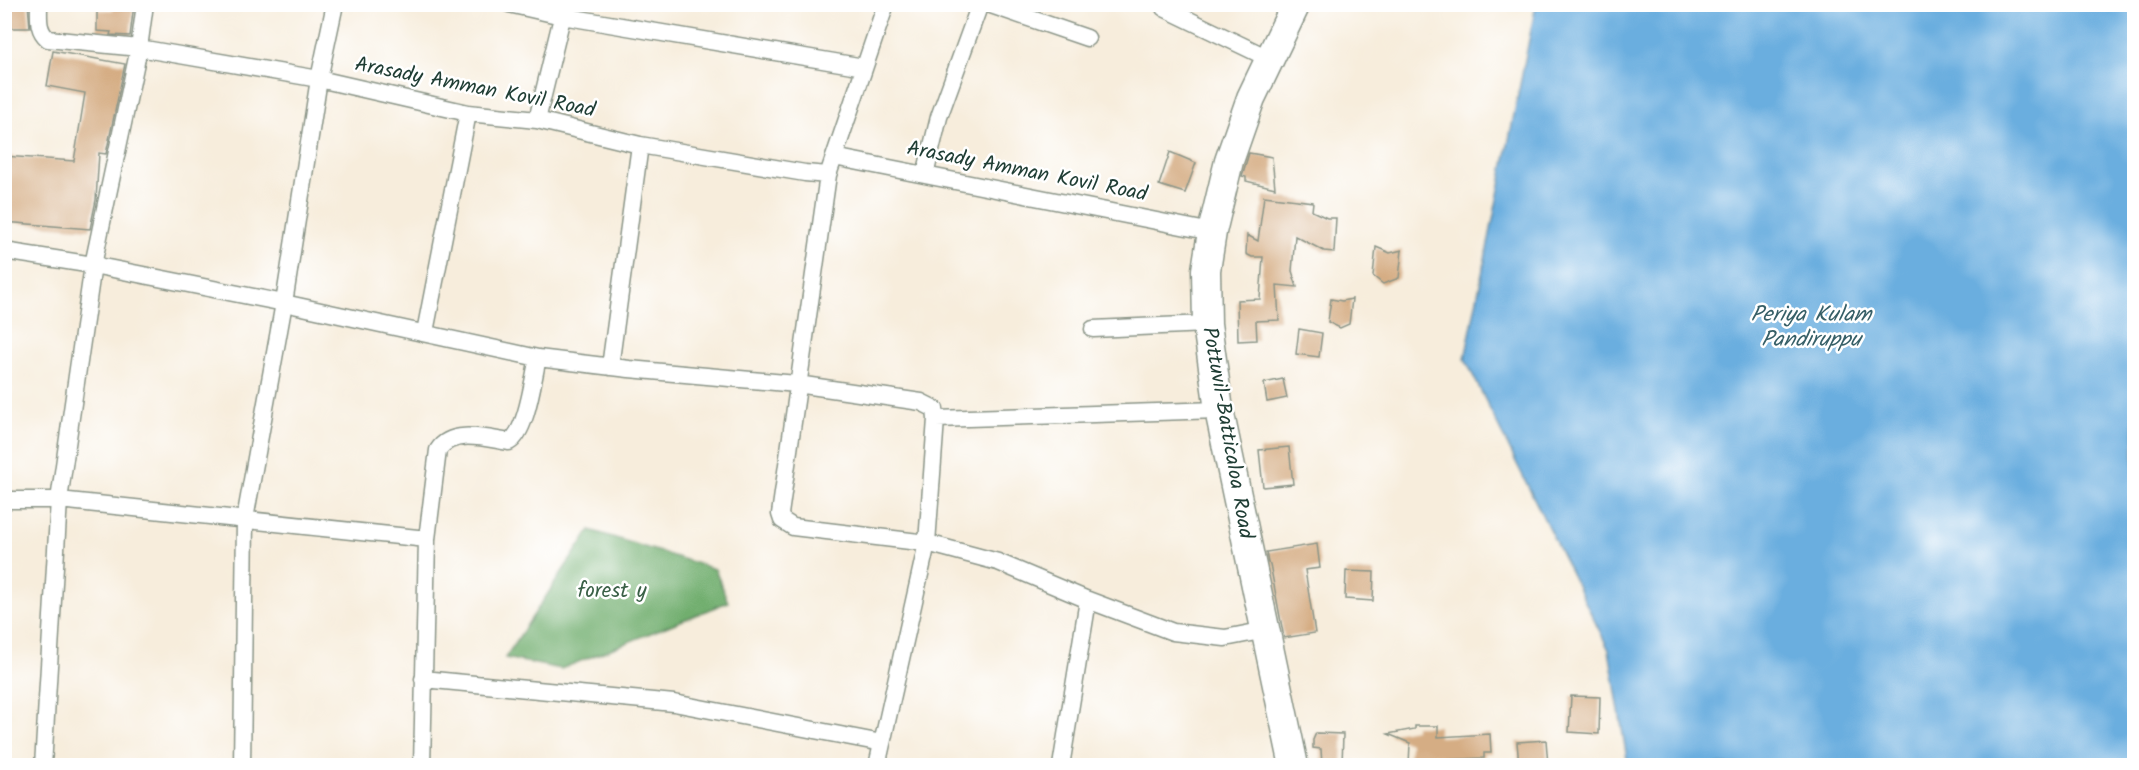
<svg xmlns="http://www.w3.org/2000/svg" width="2139" height="770" font-family="Kalam,sans-serif">
  <style>
    .forest { fill: #71ae6e; stroke: #487651; stroke-width: 1.5 }
    .water { fill: #6aaedf; stroke: #44768a; stroke-width: 1.5 }
    .building { fill: #d5ad84 }
    .lines { fill: none; stroke-linecap: round; stroke-linejoin: round }
    .street-casing { stroke: #8b9588; stroke-width: 19 }
    .highway-casing { stroke: #8b9588; stroke-width: 31 }
    .street { stroke: #fff; stroke-width: 16 }
    .highway { stroke: #fff; stroke-width: 28 }
    .labels { text-anchor: middle; dominant-baseline: central; stroke-width: 5; stroke-linejoin: round; paint-order: stroke }
    .street-label { font-size: 21px; fill: #1f3d34; stroke: #fff }
    .park-label { font-size: 21px; fill: #3a6047; stroke: #fff }
    .water-label { font-size: 22px; font-style: italic; fill: #365f67; stroke: #fff }
  </style>
  <rect width="100%" height="100%" fill="#fff"/>
  <filter id="ink" filterUnits="userSpaceOnUse"><feTurbulence type="fractalNoise" baseFrequency=".0167" numOctaves="2"/><feDisplacementMap in="SourceGraphic" scale="12" xChannelSelector="R" yChannelSelector="G"/><feConvolveMatrix kernelMatrix="1 2 1 2 8 2 1 2 1" color-interpolation-filters="sRGB"/></filter>
  <filter id="wash" filterUnits="userSpaceOnUse"><feTurbulence type="fractalNoise" baseFrequency=".008" numOctaves="4" result="noise"/><feDisplacementMap in="SourceGraphic" scale="24" xChannelSelector="R" yChannelSelector="G"/><feGaussianBlur stdDeviation="1.35" result="paint"/><feColorMatrix in="noise" values="0 0 0 0 0 0 0 0 0 0 0 0 0 0 0 0 0 1.4 0 .05"/><feComposite in="paint" operator="in"/></filter>
  <g filter="url(#wash)">
    <rect width="100%" height="100%" fill="#f7eddc"/>
    <path class="forest" d="M590 530 715 569 728 602 561 669 505 658Z"/>
    <path class="water" d="M1536 5H2134V765H1628L1609 650 1465 359Z"/>
    <g id="blocks">
      <path class="building" d="M4 4H28L30 28H4Z
        M113 4H134L130 36 110 35 111 32 97 31V10H113Z
        M53 51 125 64 106 154 99 153 96 200 90 229 4 222V156L74 161 85 93 47 86Z
        M1170 152 1196 163 1185 193 1159 185Z
        M1249 153 1272 157 1275 188 1246 181V177L1242 176Z
        M1264 196 1313 202 1312 211 1327 218H1336L1334 252 1324 251 1295 236 1292 271 1297 287 1277 285 1279 320 1256 321 1257 340 1238 341 1237 300 1260 299 1263 257H1252L1246 254 1247 235 1258 241Z
        M1376 247 1390 253 1402 250 1399 278 1383 284 1373 276Z
        M1331 299 1342 301 1352 299 1349 324 1340 328 1328 322Z
        M1299 329 1322 333 1319 357 1296 354Z
        M1283 379 1287 398 1267 402 1264 383Z
        M1289 447 1293 484 1263 487 1259 450Z
        M1317 544 1320 568 1305 570 1315 633 1284 638 1270 564 1268 563 1266 552Z
        M1346 571 1374 572 1373 601 1345 599Z
        M1571 696 1600 697 1599 734 1569 732Z
        M1415 726H1438V737L1490 734 1491 753H1484V758L1440 760V765H1409L1410 743 1388 734 1415 729Z
        M1316 733 1343 734 1342 765H1322L1321 749 1313 748V740Z
        M1546 740 1548 765H1519L1517 742Z"/>
    </g>
  </g>
  <g filter="url(#ink)">
    <use href="#blocks" fill-opacity="0" stroke="#8b9588" stroke-width="1.5"/>
    <g class="lines">
      <g class="street-casing">
        <path id="street" d="M39 4C39 18 37 30 48 39L139 48 319 79 468 113 537 120 640 145 805 173 828 175
          M509 4 562 16 864 67
          M886 4 828 175 780 514 782 520 793 527 927 543 998 562 1088 600 1173 632 1225 638 1266 630
          M988 4 1087 38
          M1164 8 1270 59
          M537 120 565 5
          M834 157 1212 232
          M925 175 939 117 980 4
          M4 251 93 265 284 303 538 358 629 369 797 384 921 402 935 409 936 419 927 543 877 766
          M1093 329 1207 324
          M425 332 468 113
          M610 367 640 145
          M936 419 1219 410
          M4 500H59L427 539
          M423 679 674 703 882 743
          M43 766 59 500 93 265 139 48 145 4
          M242 766 245 519 284 303 319 79 335 4
          M422 766 427 539 438 450C452 428 488 439 509 442 527 432 533 378 538 358
          M1061 766 1088 600"/>
      </g>
      <g class="highway-casing">
        <path id="highway" d="M1294 766 1219 410 1207 324 1206 270 1212 232 1229 161 1251 98 1296 4"/>
      </g>
      <use href="#street" class="street"/>
      <use href="#highway" class="highway"/>
    </g>
  </g>
  <g class="labels">
    <g class="street-label">
      <text transform="translate(475 88) rotate(11)">Arasady Amman Kovil Road</text>
      <text transform="translate(1027 172) rotate(11)">Arasady Amman Kovil Road</text>
      <text transform="translate(1227 433) rotate(80)">Pottuvil-Batticaloa Road</text>
    </g>
    <g class="park-label">
      <text x="612" y="591">forest y</text>
    </g>
    <g class="water-label">
      <text x="1811" y="315">Periya Kulam<tspan x="1811" dy="25">Pandiruppu</tspan></text>
    </g>
  </g>
  <rect width="2139" height="770" fill="none" stroke="#fff" stroke-width="24"/>
</svg>
